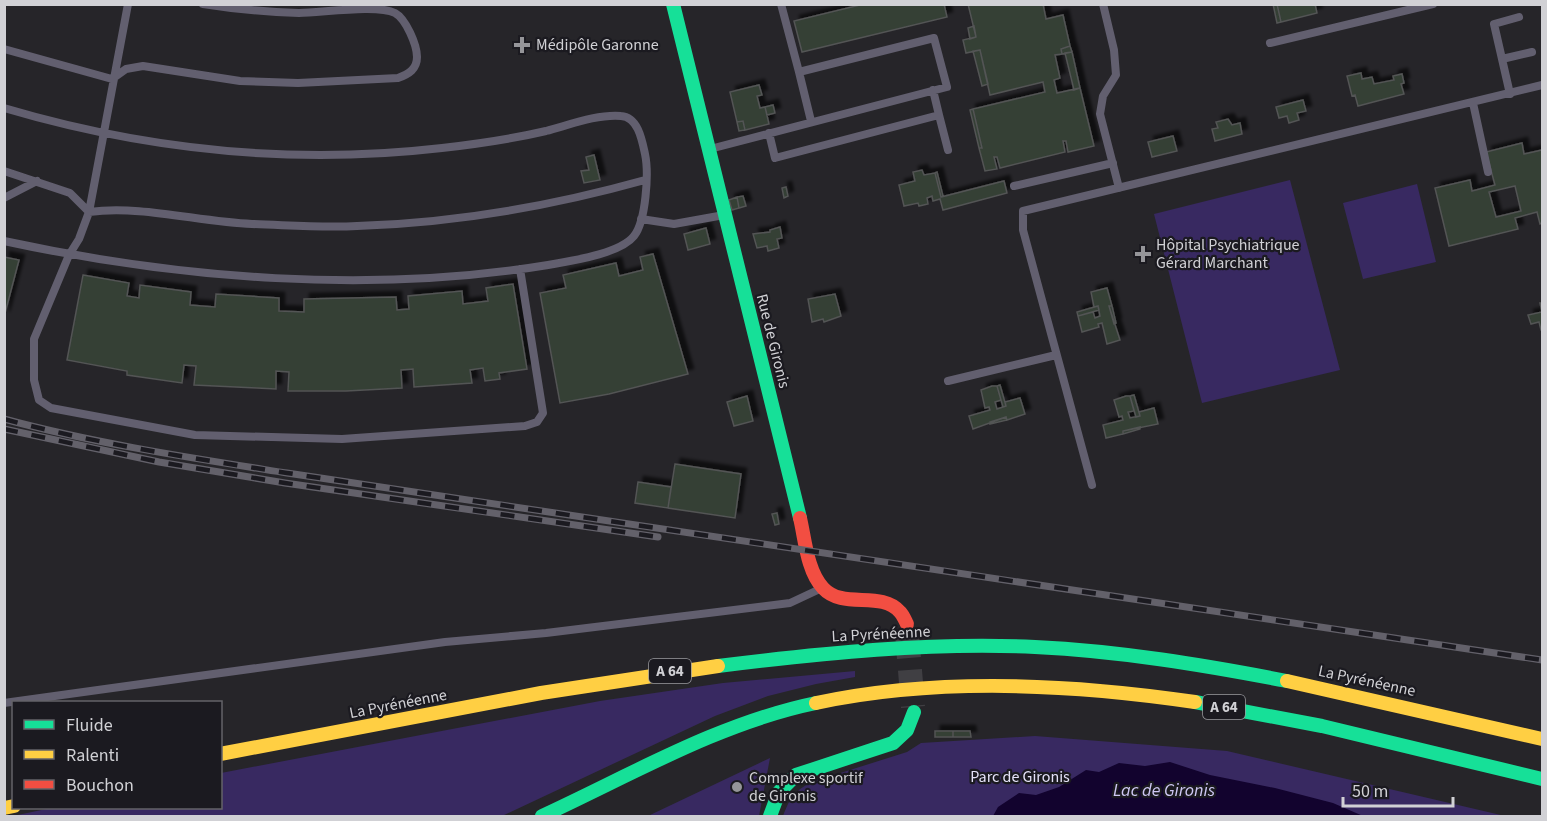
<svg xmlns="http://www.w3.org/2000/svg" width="1547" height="821" font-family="'Source Sans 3',sans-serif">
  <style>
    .green { fill: #382961 }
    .water { fill: #12032e }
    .building { fill: #343f36; stroke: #535454; stroke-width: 1.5; fill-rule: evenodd; filter: url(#shadow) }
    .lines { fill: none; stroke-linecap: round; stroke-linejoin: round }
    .secondary-tunnel { stroke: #403f43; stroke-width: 24; stroke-dasharray: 24 12; stroke-linecap: butt }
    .lane { stroke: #625f6f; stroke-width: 8 }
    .fast { stroke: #16e098; stroke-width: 14 }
    .slow { stroke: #ffcf43; stroke-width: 14 }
    .jam { stroke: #f24e42; stroke-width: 14 }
    .rail-casing { stroke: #63616a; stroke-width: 7 }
    .rail { stroke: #1b1a20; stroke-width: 4.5; stroke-dasharray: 14; stroke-linecap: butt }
    .poi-dot { fill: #959599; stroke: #1b1a20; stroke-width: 2 }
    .labels { text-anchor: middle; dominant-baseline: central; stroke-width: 4.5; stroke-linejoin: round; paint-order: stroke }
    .shield { fill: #1b1a20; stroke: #9a9a9f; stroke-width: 1.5 }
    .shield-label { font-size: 15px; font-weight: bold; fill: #d1d1d5 }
    .poi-label { font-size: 16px; fill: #d1d1d5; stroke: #1b1a20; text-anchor: start }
    .street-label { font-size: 16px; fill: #d1d1d5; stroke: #1b1a20 }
    .park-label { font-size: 16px; fill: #e4e1f7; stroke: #1b1a20 }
    .water-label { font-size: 18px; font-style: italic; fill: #cfc8f4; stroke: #1b1a20 }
  </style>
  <defs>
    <filter id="shadow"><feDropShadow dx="5.5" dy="-5.5" stdDeviation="1.5" flood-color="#0009"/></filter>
  </defs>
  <rect width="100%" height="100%" fill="#262529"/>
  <path class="green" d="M1290 180 1340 370 1202 403 1154 214Z
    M1417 184 1436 262 1363 279 1343 203Z
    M855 671V677L816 684 768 696 715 716 502 816H13L51 808H220L221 773 600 701 723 683Z
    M1035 736 1227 751 1505 816H783C790 798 794 791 812 782L907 752 921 743Z
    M770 758 759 816H648Z"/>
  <path class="water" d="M1170 762 1210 775 1275 788 1333 803 1363 816H993L998 807 1019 793 1036 795 1059 787 1086 770 1099 772 1119 763 1145 766Z"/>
  <path class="building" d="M864 4H944L947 17 802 52 794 21Z
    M968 4H1043L1046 19 1063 15 1070 46 1061 49 1062 54 1055 55 1060 78 1054 80 1057 93 1080 88 1094 146 1068 152 1066 141H1063L1065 152 1000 168 997 157H994L997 169 985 171 979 148H982L973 109 1045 92 1043 82 990 95 980 50 966 53 963 40 976 37Z
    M1273 4H1277L1281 22 1277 23Z
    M1277 4H1315L1317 13 1281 22Z
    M974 26 976 37 970 39 968 28Z
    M1070 46 1072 52 1062 54 1061 49Z
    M980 50 988 84 982 86 973 51Z
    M1072 52 1080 88 1074 90 1065 53Z
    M1361 73 1362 79 1372 77 1374 84 1394 80 1393 76 1402 74 1404 83 1401 84 1404 94 1358 106 1355 95 1352 96 1347 76Z
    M759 85 762 95 757 96 760 108 765 107 769 124 745 130 743 121 737 122 730 92Z
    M1303 100 1306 111 1297 113 1299 120 1289 123 1287 116 1279 118 1276 107Z
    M773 105 775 113 767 115 765 107Z
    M973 109 982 148H979L970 110Z
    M1228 119 1232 125 1240 123 1242 134 1215 141 1212 129 1218 128 1216 122Z
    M743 121 745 130 739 131 737 122Z
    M1173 136 1177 151 1152 157 1148 142Z
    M1522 143 1524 154 1542 150V223L1540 224 1537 212 1515 218 1518 229 1449 246 1435 188 1470 180 1472 191 1495 185 1486 152ZM1515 186 1521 211 1496 217 1489 192Z
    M594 155 600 180 584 183 581 171 589 170 586 157Z
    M922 170 924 175 935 173 941 197 1004 181 1007 193 943 210 940 199 933 201 932 196 927 198 928 204 919 206 918 203 904 206 899 185 915 181 913 172Z
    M937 172 943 196 941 197 935 173Z
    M786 187 788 196 784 198 782 188Z
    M743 196 746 206 739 208 737 197Z
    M737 197 739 208 732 210 729 200Z
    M780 227 782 238 777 239 779 248 768 251 767 246 757 248 753 234 770 232V230Z
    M706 228 710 244 688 250 684 234Z
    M653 254 688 374 609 394 560 403 540 293 566 288 563 275 616 263 619 276 643 270 640 257Z
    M4 257 19 260 4 317Z
    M83 275 129 283 127 296 139 298 140 285 191 292 190 305 215 307 216 294 279 298V311L304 312V299L396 297 397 310 409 309 408 296 462 291 463 304 488 301 486 288 513 284 527 369 499 373 500 379 485 381 483 368 470 370 472 383 414 387 413 369 401 370 402 388 346 391H288L289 372 276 371V389L194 385 196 366 184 365 182 383 127 375V371L67 360Z
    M1107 288 1112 306H1109L1120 340 1107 344 1102 323 1098 324 1099 327 1082 332 1078 316 1093 312 1095 318 1100 316 1098 306 1094 307 1091 292Z
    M835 294 841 316 824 322 823 319 812 322 808 299Z
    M1540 303H1542V330H1541L1539 322 1531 324 1528 315 1542 312Z
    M1098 306 1099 310 1078 316 1077 312Z
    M1109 306H1112L1116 323 1114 324Z
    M1000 385 1006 406 1003 407 997 386Z
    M992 386H997L1001 400 995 402 997 409 1006 406 1005 402 1020 398 1025 414 1007 420 1006 417 973 429 969 416 990 410 989 407 985 408 981 390Z
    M1134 395 1140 416 1136 417 1130 396Z
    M747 396 753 421 734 426 727 402Z
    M1126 396H1130L1134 411 1128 412 1130 418 1140 416 1139 412 1154 408 1158 424 1123 431V434L1106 438 1103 425 1123 420 1122 416 1119 417 1114 400Z
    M1006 417 1007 420 990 424V422Z
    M1140 427V429L1123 434V431Z
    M675 464 741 474 735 518 668 508Z
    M638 482 671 487 668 508 635 503Z
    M777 513 779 524 775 525 772 514Z
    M935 731H953V737H935Z
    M953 731H970L971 737H953Z"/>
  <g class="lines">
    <path class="secondary-tunnel" d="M907 634 913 707"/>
    <path class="lane" d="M128 4 89 212 79 239 69 255 34 339V380L39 400 51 408 195 435 342 439 525 426 537 422 543 413 520 269
      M781 4 799 72
      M1103 4 1114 50 1116 75 1103 96 1100 114 1119 188
      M1270 43 1433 4
      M4 49 112 79 126 69 143 66 240 81 298 83 398 78C409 74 417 69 417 57 417 45 406 19 395 13 377 4 321 13 299 13 267 12 234 9 203 4
      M1502 59 1532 52
      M1510 94 1494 24 1519 17
      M1473 103 1488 172
      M4 108C146 150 295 165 442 148 477 144 512 139 546 131 569 125 597 114 621 116 638 117 642 140 645 154 649 173 646 221 634 236 620 254 570 261 548 265 372 294 179 279 4 241
      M939 115 948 150
      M769 133 775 158 939 115 933 90
      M710 149 947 87 934 38 799 72 811 121
      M4 171 70 193 89 212C142 205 199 222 252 224 287 225 322 228 357 226 454 223 552 206 645 180
      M1014 186 1113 163
      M4 198 37 181
      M641 219 674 224 724 215
      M948 381 1056 355
      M1092 485 1023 230V211L1542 85
      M4 703 445 642 546 633 790 603 822 588"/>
    <path class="fast" d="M673 4 800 518
      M718 666C823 653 930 642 1035 647 1120 651 1204 665 1287 681
      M1195 702 1322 726 1542 779
      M542 816C631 775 719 723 816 703
      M770 816 779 792 796 775 893 743 907 730 914 712"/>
    <path class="slow" d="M1287 681 1542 739
      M816 703C937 677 1073 684 1195 702
      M220 754 541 693 718 666
      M4 808 14 806"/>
    <path class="jam" d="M800 518C805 539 807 571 823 588 843 610 881 590 900 612 903 615 905 620 907 624"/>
    <g class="rail-casing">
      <path id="rail" d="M4 419C97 444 192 458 287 473L1542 660
        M4 429 159 462 285 483 658 537"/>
    </g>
    <use href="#rail" class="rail"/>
  </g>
  <g class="poi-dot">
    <path d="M519 36h6v6h6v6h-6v6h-6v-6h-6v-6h6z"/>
    <path d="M1140 245h6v6h6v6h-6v6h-6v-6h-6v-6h6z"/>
    <circle cx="737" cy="787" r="6"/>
  </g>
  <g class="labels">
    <g class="shield">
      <rect x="649" y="659" width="42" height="24" rx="4.5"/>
      <rect x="1203" y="695" width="42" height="24" rx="4.5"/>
    </g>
    <g class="shield-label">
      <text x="670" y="671">A 64</text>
      <text x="1224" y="707">A 64</text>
    </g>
    <g class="poi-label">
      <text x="536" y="45">Médipôle Garonne</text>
      <text x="1156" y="245">Hôpital Psychiatrique<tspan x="1156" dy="18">Gérard Marchant</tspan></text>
      <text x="749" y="778">Complexe sportif<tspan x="749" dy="18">de Gironis</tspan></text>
    </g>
    <g class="street-label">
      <text transform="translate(773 341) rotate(76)">Rue de Gironis</text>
      <text transform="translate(881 634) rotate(-3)">La Pyrénéenne</text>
      <text transform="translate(1367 681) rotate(12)">La Pyrénéenne</text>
      <text transform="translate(398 704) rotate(-11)">La Pyrénéenne</text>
    </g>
    <g class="park-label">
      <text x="1020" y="777">Parc de Gironis</text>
    </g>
    <g class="water-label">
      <text x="1164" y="790">Lac de Gironis</text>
    </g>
  </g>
  <rect width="1547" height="821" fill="none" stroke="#d1d1d5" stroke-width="12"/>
  <rect x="12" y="701" width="210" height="108" fill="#1b1a20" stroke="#646368" stroke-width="1.5"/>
  <rect x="24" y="720" width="30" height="9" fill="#16e098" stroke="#646368" stroke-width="1.5"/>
  <text x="66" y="731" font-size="18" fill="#d1d1d5">Fluide</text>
  <rect x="24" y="750" width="30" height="9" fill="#ffcf43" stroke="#646368" stroke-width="1.5"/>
  <text x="66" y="761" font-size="18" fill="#d1d1d5">Ralenti</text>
  <rect x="24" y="780" width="30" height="9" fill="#f24e42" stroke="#646368" stroke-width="1.5"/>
  <text x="66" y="791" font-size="18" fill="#d1d1d5">Bouchon</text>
  <path d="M1343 797v9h110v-9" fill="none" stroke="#d1d1d5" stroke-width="3"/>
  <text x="1352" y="797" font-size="18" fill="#d1d1d5" stroke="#1b1a20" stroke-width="4.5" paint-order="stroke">50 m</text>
</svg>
